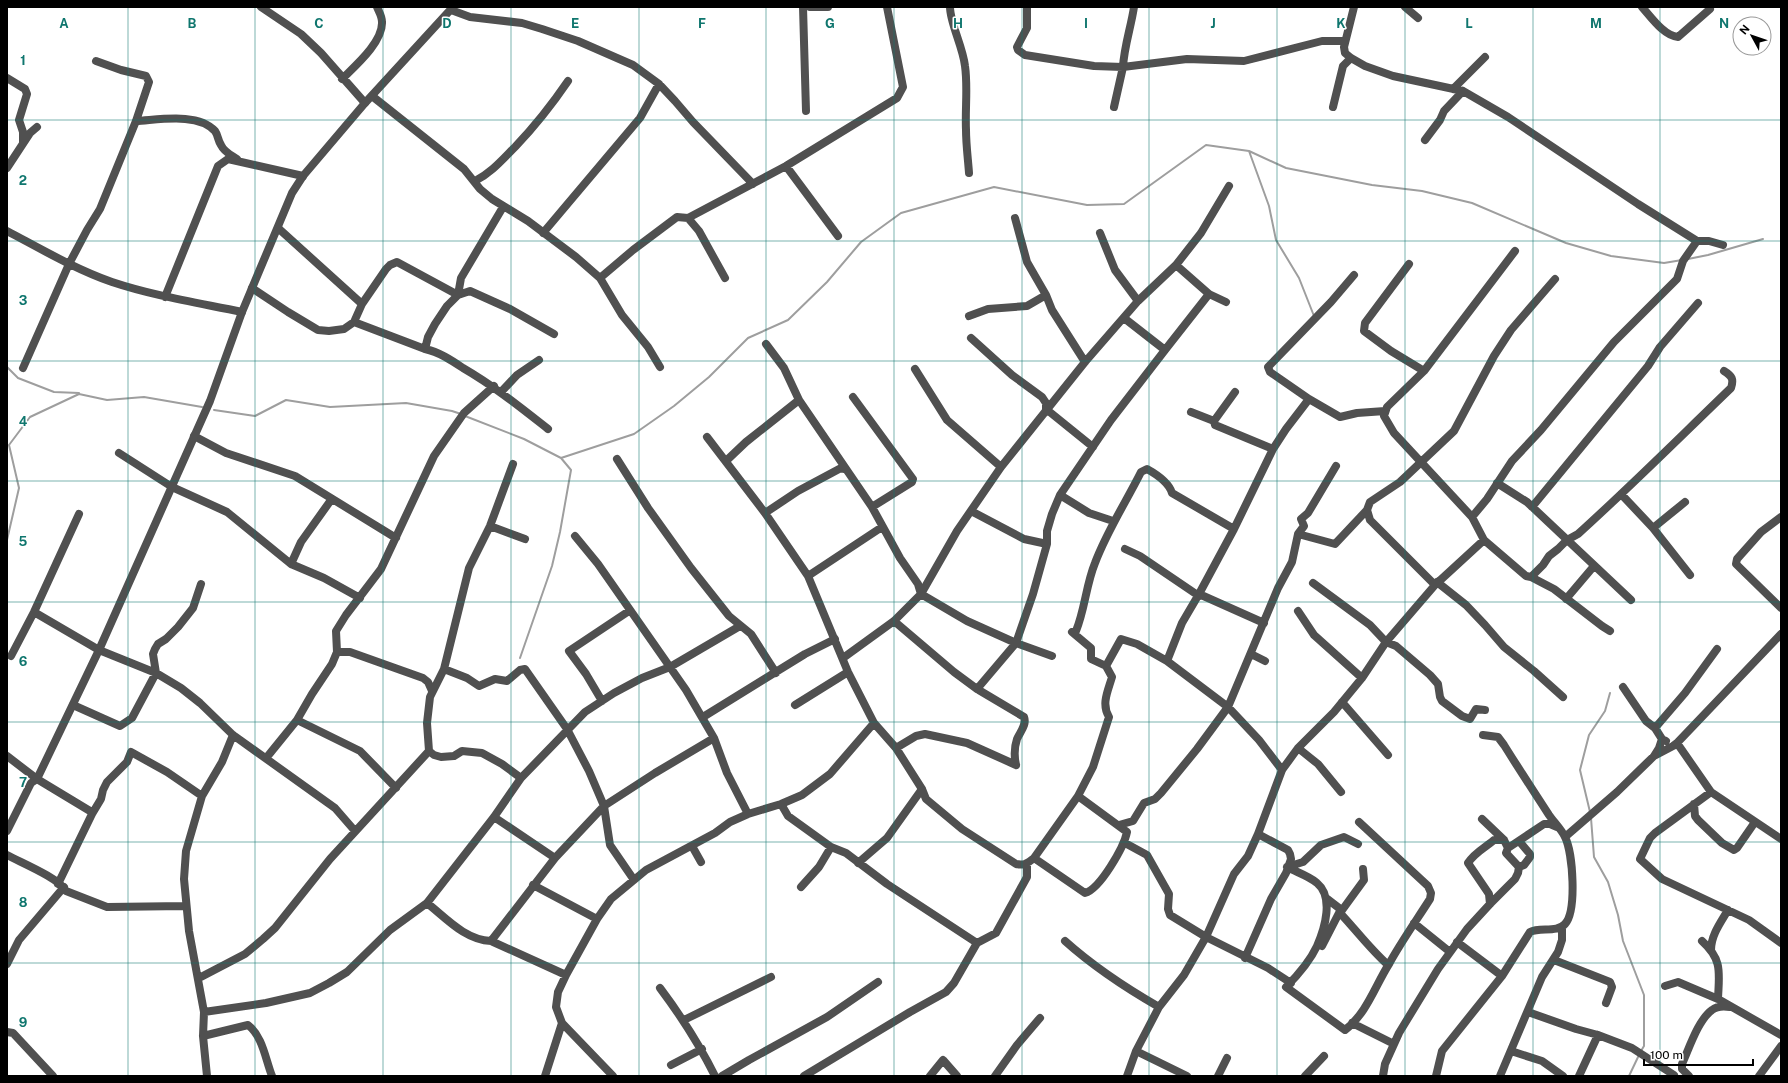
<svg xmlns="http://www.w3.org/2000/svg" width="1788" height="1083" font-family="'Public Sans',sans-serif">
  <style>
    .lines { fill: none; stroke-linecap: round; stroke-linejoin: round }
    .stream { stroke: #9e9e9e; stroke-width: 2 }
    .minor { stroke: #505050; stroke-width: 8 }
    .tertiary { stroke: #505050; stroke-width: 8 }
    .grid { fill: none; stroke: #0f766e; stroke-width: 1; stroke-opacity: 0.55 }
    .grid-label { font-size: 13px; text-anchor: middle; font-weight: bold; fill: #0f766e; stroke: #fff; stroke-width: 3; stroke-linejoin: round; paint-order: stroke }
  </style>
  <rect width="100%" height="100%" fill="#fff"/>
  <g class="lines">
    <path class="stream" d="M1249 151 1269 206 1276 240 1299 278 1314 316
      M1688 259 1708 255 1763 239
      M7 367 18 378 54 392 79 393
      M214 410 255 416 286 400 330 407 406 403 452 411 461 414
      M465 416 524 439 561 458 634 434 674 406 709 377 748 338 788 320 827 282 861 242 901 213 994 187 1087 205 1124 204 1206 145 1249 151 1286 168 1372 185 1422 191 1472 203 1566 243 1611 256 1664 263 1682 260
      M7 540 19 488 9 445 30 417 79 394 107 400 144 397 202 407
      M520 658 552 566 560 532 571 470 561 458
      M1590 812 1580 770 1589 735 1605 711 1610 693
      M1591 818 1594 857 1608 882 1618 915 1623 941 1644 995V1046L1641 1051
      M1629 1076 1639 1055"/>
    <path class="minor" d="M261 7 301 34 321 53 365 103
      M803 7 806 111
      M810 7H828
      M950 7C950 23 963 47 965 66 968 87 965 109 966 130 966 144 968 159 969 173
      M1027 7V28L1017 47 1018 50 1025 55 1094 66 1123 67 1114 107
      M1134 7C1131 27 1124 47 1123 67L1187 59 1244 61 1322 41H1345
      M1354 7 1344 47 1345 53 1351 58 1365 66 1393 76 1463 91 1508 117 1638 204 1697 241H1709L1723 245
      M1405 7 1418 18
      M1642 7C1651 17 1664 36 1678 37L1710 9
      M451 10 470 17 522 23 542 29 578 41 633 65 659 84 675 101 693 122 753 184
      M7 78 25 89 27 94 19 120 23 132V142
      M342 79C355 66 383 42 382 22 382 16 379 12 377 7
      M1453 89 1485 57
      M372 96 464 169 480 189 492 199 528 221 576 257 600 278 622 315 648 347 660 367
      M1333 107 1343 66 1351 58
      M136 121C158 120 198 112 215 131 218 135 218 141 221 145 224 152 231 155 237 159
      M1425 140 1440 120 1444 111 1463 91
      M786 166 838 236
      M7 168 30 133 37 127
      M475 181C491 173 502 160 515 147 535 126 551 106 568 81
      M688 218 699 231 725 278
      M1015 218 1027 262 1046 295 1052 310 1085 362
      M7 231C41 249 75 269 112 282 154 296 199 303 242 312
      M543 233 640 118 659 84
      M1100 233 1115 270 1138 301
      M1515 251 1424 371 1387 407 1384 416 1394 433 1472 517 1484 540 1526 576 1531 577 1543 565 1549 556 1558 549 1567 540 1578 534C1630 487 1680 437 1731 388 1734 379 1732 376 1724 371
      M1409 264 1365 323 1364 331 1391 351 1424 371
      M1176 265 1209 294 1226 302
      M600 278 633 250 677 217 688 218 786 166 897 98 903 87 887 7
      M252 288 288 312 318 330 329 331 344 329 354 322 362 304 278 228
      M165 297 218 166 228 159 303 176
      M362 304 386 269 390 265 397 262 458 295 470 291 510 309 554 334
      M969 316 988 309 1027 306 1046 295
      M1124 318 1165 350 1209 294
      M354 322 425 349C439 352 451 360 463 368 494 386 520 407 548 429
      M971 338 1012 375 1042 397 1046 403V409L1093 447
      M766 344 784 368 799 400 872 507 900 558 918 584 921 594 967 621 1016 643 1052 656
      M425 349 428 337 435 324 447 306 458 295 461 278 503 207
      M23 368 69 264 87 230 100 209 136 121 149 82 146 76 121 70 96 61
      M915 369 947 420 1001 467
      M501 392 517 375 539 360
      M1235 392 1214 421 1215 425 1273 449
      M853 397 913 479 912 482 872 507
      M1309 399 1340 417 1357 413 1385 411
      M1191 412 1214 421
      M194 436 226 453 295 476 396 538
      M707 437 765 513 808 576 848 672 874 723 896 748 922 789 926 799 962 829 1016 864C1024 866 1028 863 1034 858L1078 796 1093 767 1109 717C1101 704 1108 691 1112 677L1106 666 1091 659V648L1072 632 1076 631C1085 609 1086 585 1095 563 1107 531 1126 502 1141 472L1147 469C1156 474 1169 483 1172 493L1234 529
      M119 453 172 487 227 512 291 564 324 578 360 598
      M617 459 648 508 691 568 729 616 751 634 776 673
      M726 461 746 442 799 400
      M1497 483 1527 502 1631 600
      M1621 494 1653 528 1690 575
      M1060 495 1089 513 1113 521
      M1532 507 1648 366 1660 347 1698 303
      M971 511 1024 539 1047 544
      M765 513 798 491 841 468 844 469
      M1472 517 1487 499 1512 461 1541 430 1614 342 1677 279 1683 261 1697 241
      M1781 517 1761 532 1737 559 1736 564 1781 608
      M490 526 525 539
      M1653 528 1685 502
      M1298 534 1335 544 1367 510
      M575 536 598 564 686 690 714 738 727 773 748 814
      M1125 549 1140 556 1199 596
      M291 564 301 542 331 500
      M808 576 882 527
      M1531 577 1554 589 1602 626 1610 631
      M1437 582 1466 605 1485 625 1504 647 1534 671 1563 697
      M1313 583 1370 625 1386 642 1396 646 1430 675 1438 684 1440 697 1442 701 1462 716 1470 719 1476 709 1485 710
      M1435 585 1370 520 1367 510 1370 502 1400 482 1454 431 1494 356 1511 330 1555 279
      M1199 594 1264 623
      M1566 599 1594 566
      M1298 611 1314 635 1362 678
      M34 612 99 650 156 673 181 688 200 703 233 735 335 808 355 831
      M894 621 954 672 977 689 1024 717C1027 725 1020 732 1017 739 1014 748 1014 756 1016 765
      M337 652H350L423 678 428 682 432 691
      M1251 654 1265 661
      M11 656 34 612 79 514
      M843 658 894 621 921 594 957 531 1001 467 1085 362 1138 301 1176 265 1201 233 1229 186
      M1167 661 1182 623 1199 594 1234 529 1273 449 1286 429 1309 399 1270 372 1268 367 1331 302 1354 275
      M1106 666 1121 639 1137 644 1167 661 1228 707 1259 740 1282 770
      M444 669 467 678 479 686 495 679 507 681 520 670 525 669 567 729 589 771 604 806 610 845 634 880
      M1623 687 1646 721 1655 728 1662 739 1666 741
      M977 689 1016 643 1033 594 1047 544V531L1052 514 1060 495 1111 420 1165 350
      M602 701 586 674 569 651 629 611
      M1342 702 1388 755
      M73 705 120 726 132 718 156 673 153 654 155 649 158 644 166 639 178 627 193 608 201 584
      M795 705 848 672
      M703 717 805 654 835 639
      M297 720 360 751 396 788
      M1655 728 1685 693 1717 649
      M1677 743 1711 792 1781 839
      M896 748 916 736 925 734 967 743 1016 765
      M1298 748 1318 764 1341 792
      M429 751 434 755 441 757 454 756 462 751 482 753 502 764 521 778
      M7 756 37 779 90 811 92 814 58 884
      M1654 756 1673 746 1677 743 1781 634
      M267 757 297 720 312 694 332 664 337 652 336 631 346 615 381 569 434 456 464 413 494 386
      M1711 792 1655 833 1650 838 1640 859 1662 879 1749 920 1781 943
      M781 804 788 816 831 847 846 853 887 884 977 943 954 983 946 992 910 1012 804 1076
      M1694 804 1695 816 1698 820 1722 843 1734 850 1737 848 1755 822
      M92 814 101 799 103 790 107 782 127 762 131 752 167 772 202 796
      M494 817 555 858
      M1119 825 1133 821 1144 803 1155 799 1161 793 1197 749 1228 707 1278 588 1292 562 1298 534 1304 526 1301 519 1308 513 1336 466
      M1565 837 1617 792 1654 756 1659 748 1662 739
      M1125 843 1147 855 1169 894 1168 909 1170 915 1206 937 1268 968 1291 983
      M692 846 701 862
      M1508 848 1544 824H1550L1557 827
      M7 855C22 863 59 878 66 891L107 907 186 906
      M1034 858 1085 893C1100 889 1124 847 1127 832L1078 796
      M858 863 887 838 922 789
      M1287 867C1296 872 1309 876 1317 883 1334 897 1325 928 1317 946 1310 961 1297 976 1286 987L1345 1030C1367 1013 1375 986 1389 964 1401 942 1416 921 1430 899L1431 893 1428 886 1359 822
      M1287 867 1303 862 1321 845 1344 837 1358 844
      M1519 867 1524 865 1530 857V854L1519 841
      M1363 869 1364 880 1340 913C1356 930 1370 949 1388 965
      M533 885 597 919
      M801 887 819 867 831 847
      M427 903C446 918 465 940 491 941L566 975
      M1490 904 1489 894 1468 863C1475 852 1485 848 1494 840H1504
      M1414 923 1450 952
      M491 941 555 858 604 806 655 773 714 738
      M1065 941C1094 967 1126 988 1159 1007
      M1702 941C1723 960 1719 973 1718 999
      M1457 942 1502 976
      M977 943 996 933 1027 877V863
      M1322 946 1340 911 1339 908 1326 898
      M1711 950C1711 935 1721 922 1728 910
      M1245 958 1271 899 1286 873 1291 859 1290 854 1288 850 1258 834
      M1554 960 1610 982 1612 987 1606 1003
      M7 964 19 940 64 887
      M199 978 245 954 263 939 275 928 330 859 429 751 427 723 430 697 444 669 469 568 490 526 513 464
      M1665 986 1678 982 1718 999 1781 1035
      M660 988C681 1016 699 1044 715 1076
      M204 1012 266 1003 310 993 329 983 347 972 390 930 427 903 494 817 521 778 585 712 614 693 642 678 670 667 740 626
      M1528 1012 1576 1029 1598 1035 1632 1048 1674 1075
      M684 1020 771 977
      M1352 1023 1394 1044
      M7 1032 13 1033 53 1076
      M203 1036 248 1025C263 1037 265 1058 272 1076
      M1136 1051 1187 1076
      M1511 1051 1542 1061 1563 1076
      M671 1065 702 1049
      M207 1076 203 1036 204 1012 189 931 184 879 186 851 202 796 222 762 233 735
      M545 1076 562 1023
      M613 1076 562 1023 556 1007 558 992 566 975 597 919 611 899 646 870 715 833 730 822 748 814 781 804 802 795 830 774 874 723
      M722 1076 749 1060 827 1017 878 982
      M930 1076 943 1060 957 1076
      M995 1076 1017 1045 1040 1018
      M1127 1076 1136 1051 1159 1007 1184 975 1206 937 1234 874 1248 856 1258 834 1282 770 1298 748 1334 712 1362 678 1386 642 1435 585 1484 540
      M1218 1076 1227 1058
      M1305 1076 1324 1056
      M1383 1076 1385 1064 1399 1033 1438 969 1467 929 1490 904 1515 879 1518 873 1519 867 1506 853 1508 848 1504 840 1482 819
      M1436 1076 1442 1051 1502 976 1530 932C1540 927 1557 933 1565 924 1577 911 1573 853 1565 837 1562 830 1554 822 1549 815 1534 792 1519 769 1504 745L1498 737 1483 735
      M1500 1076 1542 977 1558 952 1562 940V927
      M1579 1076 1598 1035
      M1689 1076 1682 1069V1064C1689 1049 1698 1020 1712 1010 1717 1006 1724 1006 1730 1007
      M1759 1076 1781 1046"/>
    <path class="tertiary" d="M7 831 31 783 37 779 99 650 210 401 242 312 292 193 303 176 365 103 453 7"/>
  </g>
  <path class="grid" d="M128 7V1076M255 7V1076M383 7V1076M511 7V1076M639 7V1076M766 7V1076M894 7V1076M1022 7V1076M1149 7V1076M1277 7V1076M1405 7V1076M1533 7V1076M1660 7V1076M7 120H1781M7 241H1781M7 361H1781M7 481H1781M7 602H1781M7 722H1781M7 842H1781M7 963H1781"/>
  <g class="grid-label">
    <text x="64" y="28">A</text>
    <text x="192" y="28">B</text>
    <text x="319" y="28">C</text>
    <text x="447" y="28">D</text>
    <text x="575" y="28">E</text>
    <text x="702" y="28">F</text>
    <text x="830" y="28">G</text>
    <text x="958" y="28">H</text>
    <text x="1086" y="28">I</text>
    <text x="1213" y="28">J</text>
    <text x="1341" y="28">K</text>
    <text x="1469" y="28">L</text>
    <text x="1596" y="28">M</text>
    <text x="1724" y="28">N</text>
    <text x="23" y="65">1</text>
    <text x="23" y="185">2</text>
    <text x="23" y="305">3</text>
    <text x="23" y="426">4</text>
    <text x="23" y="546">5</text>
    <text x="23" y="666">6</text>
    <text x="23" y="787">7</text>
    <text x="23" y="907">8</text>
    <text x="23" y="1027">9</text>
  </g>
  <rect width="1788" height="1083" fill="none" stroke="#000000" stroke-width="16"/>
  <g transform="translate(1752 36) rotate(310)"><circle r="19" fill="#ffffff" stroke="#999999"/>
  <path d="M0-3L7 15L0 10L-7 15Z" fill="#000000"/>
  <text y="-6" font-size="11" font-weight="bold" text-anchor="middle" fill="#000000">N</text>
  </g>
  <path d="M1644 1059v6h109v-6" fill="none" stroke="#000000" stroke-width="2"/>
  <text x="1650" y="1059" font-size="12" fill="#000000" stroke="#ffffff" stroke-width="3" paint-order="stroke">100 m</text>
</svg>
